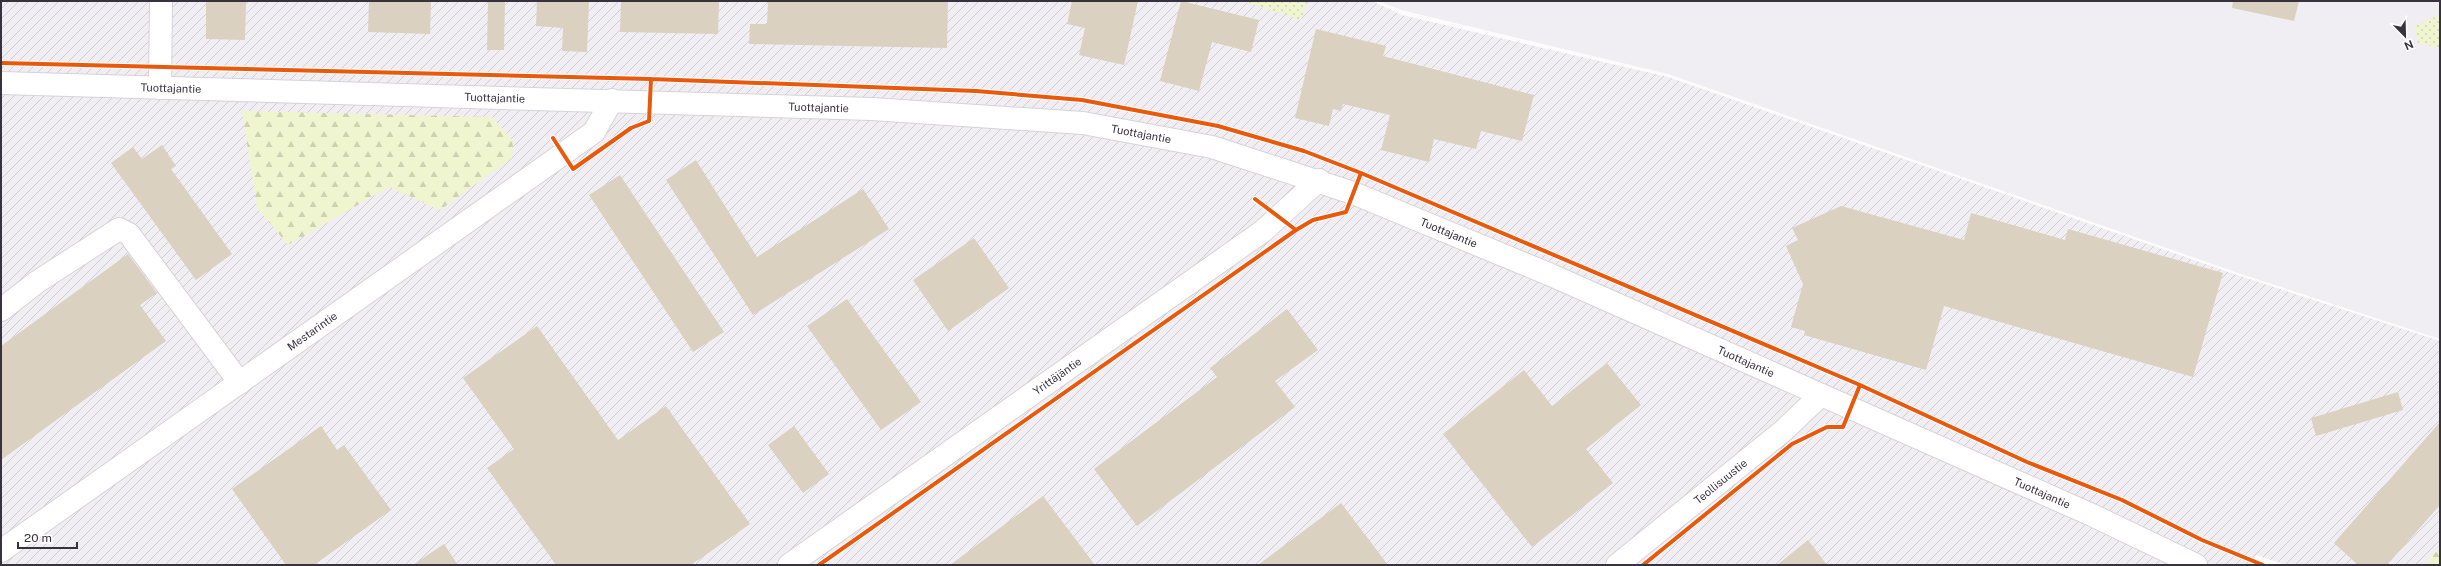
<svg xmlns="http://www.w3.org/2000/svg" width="2441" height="566" font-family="'Public Sans',sans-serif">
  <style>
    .industrial { fill: url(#industrial-furrows) }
    .built { fill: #f0eef3 }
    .grass { fill: url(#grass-dots) }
    .forest { fill: url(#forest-firs) }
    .building { fill: #dbd1c1 }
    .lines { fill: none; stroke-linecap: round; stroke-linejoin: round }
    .minor-casing { stroke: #d6d3d9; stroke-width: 24 }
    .minor { stroke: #fff; stroke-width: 22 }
    .cycleway-casing { stroke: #fff; stroke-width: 6 }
    .cycleway { stroke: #e8590c; stroke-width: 4 }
    .labels { text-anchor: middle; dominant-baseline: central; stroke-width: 3; stroke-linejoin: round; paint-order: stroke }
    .street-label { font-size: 11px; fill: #38323f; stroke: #fff }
  </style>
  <defs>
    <pattern id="industrial-furrows" width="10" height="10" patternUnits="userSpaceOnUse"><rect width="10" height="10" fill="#f0eef3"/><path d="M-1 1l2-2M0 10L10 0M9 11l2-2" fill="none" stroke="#cfcdd1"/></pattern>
    <pattern id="grass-dots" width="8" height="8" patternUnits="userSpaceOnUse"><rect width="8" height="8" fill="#eff5ce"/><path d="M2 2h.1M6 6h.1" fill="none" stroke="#ced2b2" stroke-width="1.8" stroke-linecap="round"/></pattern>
    <pattern id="forest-firs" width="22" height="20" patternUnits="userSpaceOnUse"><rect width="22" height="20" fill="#eff5ce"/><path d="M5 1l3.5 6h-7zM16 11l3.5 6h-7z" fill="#ced2b2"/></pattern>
  </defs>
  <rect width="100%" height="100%" fill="#fcfcfc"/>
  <path class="industrial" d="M1 1H1372L1402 15 1668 77 2240 276 2440 341V547L2425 565H2286L2256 555 2251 565H1Z"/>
  <path class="built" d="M1378 1H2440V339L2241 274 1668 74 1401 10Z"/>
  <path class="grass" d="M1242 1H1307L1301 20Z
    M2440 15V48L2418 43 2414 26Z"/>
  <path class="forest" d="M242 111 492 117 513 141 512 158 440 210 389 187 288 245 257 208Z
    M2440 547V565H2425Z"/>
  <path class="building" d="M206 1H246L245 40 206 39Z
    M369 1H431L430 34 368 32Z
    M488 1H505L504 50H487Z
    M537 1H589L587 52 562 51 563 28 536 26Z
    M621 1H719L718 34 620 32Z
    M768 1H948L947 48 749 44 750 24H767Z
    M1072 1H1138L1124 65 1079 55 1085 28 1067 24Z
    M1181 1 1259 20 1251 52 1212 42 1199 91 1160 81Z
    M2233 1H2299L2294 21 2232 8Z
    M1316 29 1386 46 1383 56 1534 95 1522 141 1481 131 1476 149 1434 139 1429 162 1381 150 1390 115 1343 104 1341 111 1333 109 1329 126 1295 118Z
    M162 145 176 166 171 169 232 254 196 280 111 163 133 147 142 159Z
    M696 160 757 257 863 189 889 229 753 315 666 180Z
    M620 175 724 332 693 352 589 195Z
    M1841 206 1964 240 1971 213 2065 240 2068 229 2223 273 2193 377 1944 306 1926 370 1804 335 1805 331 1791 327 1803 284 1786 246 1798 240 1792 228Z
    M974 238 1009 288 948 331 913 280Z
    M128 254 157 293 140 305 166 341 1 460V346Z
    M847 299 921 402 881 430 807 326Z
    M1287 309 1318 350 1275 381 1295 407 1137 526 1094 469 1217 377 1210 368Z
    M537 326 618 440 666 406 750 524 691 565H556L487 468 514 449 463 378Z
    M1607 363 1641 405 1586 449 1613 483 1532 547 1443 434 1524 370 1552 406Z
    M2398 392 2403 410 2316 436 2311 418Z
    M2440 422V505L2387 565H2358L2334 543Z
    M321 426 337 450 344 445 391 510 314 565H286L232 489Z
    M794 426 829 474 803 493 768 445Z
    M1043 496 1095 565H950Z
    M1341 503 1388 565H1258Z
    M1808 540 1827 565H1777Z
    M444 544 458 565H413Z"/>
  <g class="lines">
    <g class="minor-casing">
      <g id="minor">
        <path id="s1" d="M1 83 872 109 1083 123 1212 147 1353 193 1551 275 2092 515 2196 565"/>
        <path d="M160 88 161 1"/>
        <path d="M1 310 37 282 119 229 129 234 240 383"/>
        <path id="s2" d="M1 551 594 132 612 100"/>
        <path id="s3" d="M789 565 1263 231 1319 180"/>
        <path id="s4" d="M1617 565 1783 431 1821 395"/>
      </g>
    </g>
    <use href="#minor" class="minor"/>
    <g class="cycleway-casing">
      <path id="cycleway" d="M1 63 651 79 976 91 1082 100 1218 126 1304 151 1361 173 1860 385 2027 462 2122 500 2202 540 2263 565
        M553 138 573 169 631 128 649 121 651 79
        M1255 199 1296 230
        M819 565 1296 230 1313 220 1346 212 1361 173
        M1643 565 1792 444 1827 427H1843L1860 385"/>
    </g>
    <use href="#cycleway" class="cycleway"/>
  </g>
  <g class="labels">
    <g class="street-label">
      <text stroke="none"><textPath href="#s1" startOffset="170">Tuottajantie</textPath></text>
      <text stroke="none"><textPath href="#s1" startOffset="494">Tuottajantie</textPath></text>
      <text stroke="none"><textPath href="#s1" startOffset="818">Tuottajantie</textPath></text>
      <text stroke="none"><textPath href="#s1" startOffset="1142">Tuottajantie</textPath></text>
      <text stroke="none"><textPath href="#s1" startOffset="1466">Tuottajantie</textPath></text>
      <text stroke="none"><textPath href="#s2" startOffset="381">Mestarintie</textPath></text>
      <text stroke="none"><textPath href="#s1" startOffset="1790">Tuottajantie</textPath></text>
      <text stroke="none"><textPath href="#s3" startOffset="328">Yrittäjäntie</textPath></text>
      <text stroke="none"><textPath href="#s4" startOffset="133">Teollisuustie</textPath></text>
      <text stroke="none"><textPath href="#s1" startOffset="2114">Tuottajantie</textPath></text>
    </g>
  </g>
  <rect width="2441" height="566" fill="none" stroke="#38323f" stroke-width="4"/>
  <g transform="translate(2405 36) rotate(157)" stroke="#ffffff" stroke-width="3" paint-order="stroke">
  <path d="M0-3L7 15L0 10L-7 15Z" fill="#38323f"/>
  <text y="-6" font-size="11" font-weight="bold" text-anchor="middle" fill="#38323f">N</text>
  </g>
  <path d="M18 542v6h59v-6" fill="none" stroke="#38323f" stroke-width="2"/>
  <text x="24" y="542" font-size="12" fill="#38323f" stroke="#ffffff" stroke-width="3" paint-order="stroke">20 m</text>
</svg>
